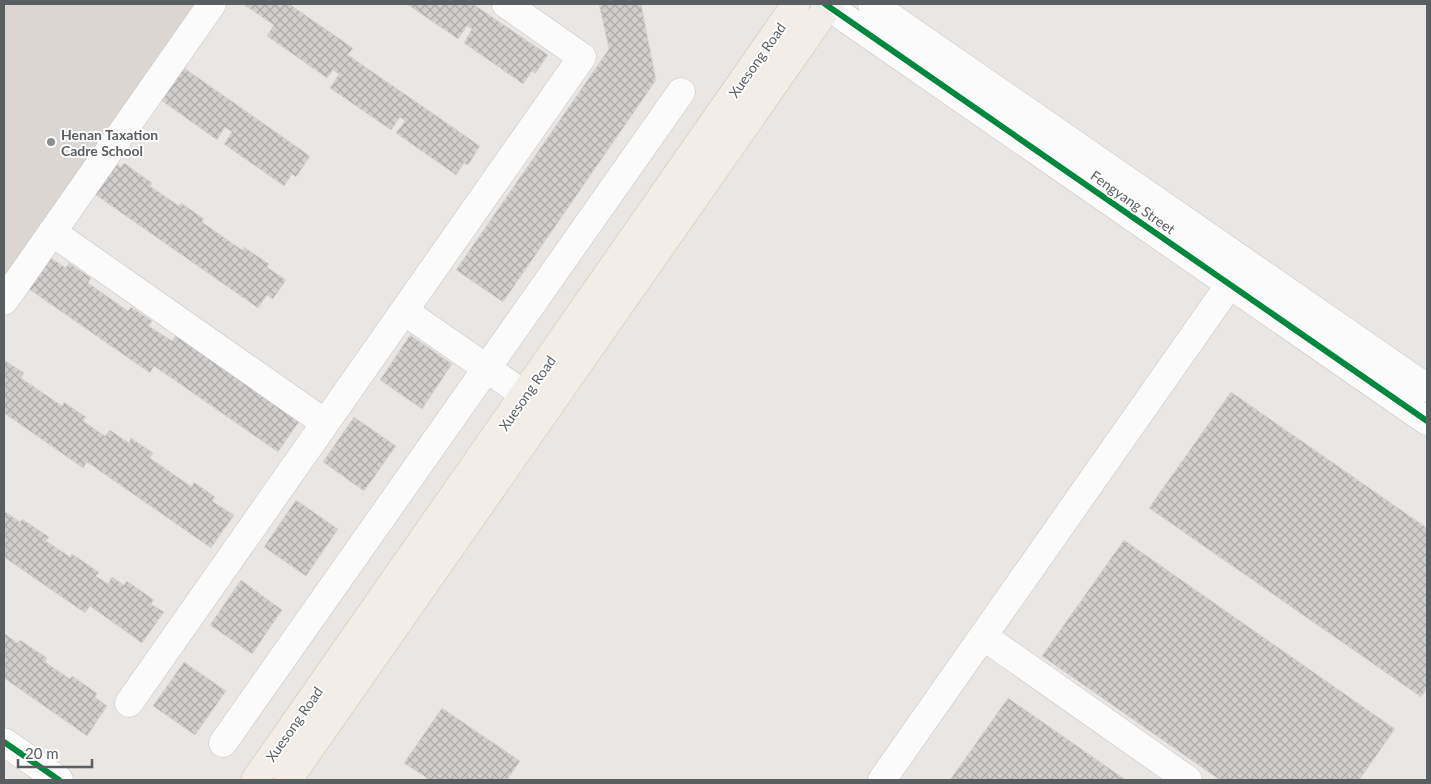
<svg xmlns="http://www.w3.org/2000/svg" width="1431" height="784" font-family="Lato,sans-serif">
  <style>
    .education { fill: #dbd6d2 }
    .building { fill: url(#building-cross-hatch); stroke: #d8d5d2 }
    .lines { fill: none; stroke-linecap: round; stroke-linejoin: round }
    .minor-casing { stroke: #c4c4c4; stroke-width: 29 }
    .major-casing { stroke: #d1c2b0; stroke-width: 29 }
    .minor { stroke: #fcfbfb; stroke-width: 28 }
    .major { stroke: #f2ede6; stroke-width: 28 }
    .cycleway-casing { stroke: #fff; stroke-width: 9 }
    .cycleway { stroke: #00873e; stroke-width: 6 }
    .poi-dot { fill: #8b8e8e; stroke: #fff; stroke-width: 2 }
    .labels { text-anchor: middle; dominant-baseline: central; stroke-width: 4; stroke-linejoin: round; paint-order: stroke }
    .street-label { font-size: 14px; fill: #595e61; stroke: #fff }
    .poi-label { font-size: 14px; font-weight: bold; fill: #595e61; stroke: #fff; text-anchor: start }
  </style>
  <defs>
    <pattern id="building-cross-hatch" width="8" height="8" patternUnits="userSpaceOnUse" patternTransform="scale(1.25)"><rect width="8" height="8" fill="#d1cecd"/><path d="M0 0l8 8M0 8l8-8" fill="none" stroke="#adaaaa"/></pattern>
  </defs>
  <rect width="100%" height="100%" fill="#e9e6e3"/>
  <path class="education" d="M4 4H194L4 280Z"/>
  <path class="building" d="M243 4H289L353 48 348 55 480 146 468 165 464 163 456 175 396 133 405 121 400 117 391 130 330 88 339 74 333 70 327 78 267 36 274 25Z
    M407 4H473L548 55 535 74 532 71 523 84 464 43 472 29 467 26 458 39Z
    M599 4H641L656 80 503 302 456 270 609 49Z
    M177 63 310 156 296 177 292 174 284 186 224 144 232 132 225 127 217 140 158 98Z
    M112 160 121 167 124 163 152 183 150 186 179 206 181 203 204 219 202 222 242 250 244 247 269 264 267 267 286 280 273 299 267 295 258 308 93 193Z
    M48 256 66 268 69 263 91 278 88 283 128 311 131 307 152 321 149 326 172 341 176 335 300 420 278 452 154 366 150 373 26 287Z
    M410 335 452 364 422 409 380 380Z
    M4 360 24 373 21 378 62 406 64 402 86 417 83 421 105 436 110 430 129 443 131 438 153 453 150 458 192 487 194 482 215 497 212 501 234 515 211 548 87 462 83 468 4 413Z
    M1231 392 1427 528V688L1421 697 1149 508Z
    M354 417 396 446 364 491 323 462Z
    M296 500 338 529 306 576 264 547Z
    M4 511 20 522 22 519 49 537 46 541 70 557 72 554 99 572 96 576 108 584 112 577 124 585 127 581 154 600 151 604 164 612 142 643 90 606 85 613 4 557Z
    M1124 540 1395 729 1359 780H1220L1042 656Z
    M241 580 282 610 252 654 210 625Z
    M4 633 17 643 20 640 47 658 45 662 70 679 72 676 97 693 95 697 107 706 87 736 4 678Z
    M184 662 226 691 195 735 153 706Z
    M1008 698 1126 780H950Z
    M442 708 520 761 507 780H430L404 763Z"/>
  <g class="lines">
    <g class="minor-casing">
      <path id="minor" d="M825 4 1427 421
        M872 4 1427 388
        M52 232 325 423
        M4 301 212 4
        M404 311 525 395
        M983 636 1188 780
        M129 703 582 57 506 4
        M4 742 59 780
        M223 743 681 92
        M882 780 1230 284"/>
    </g>
    <g class="major-casing">
      <path id="major" d="M255 780 796 4
        M288 780 830 4"/>
    </g>
    <use href="#minor" class="minor"/>
    <use href="#major" class="major"/>
    <g class="cycleway-casing">
      <path id="cycleway" d="M825 4 1427 421
        M4 742 59 780"/>
    </g>
    <use href="#cycleway" class="cycleway"/>
  </g>
  <circle class="poi-dot" cx="51" cy="142" r="5"/>
  <g class="labels">
    <g class="street-label">
      <text transform="translate(757 60) rotate(-55)">Xuesong Road</text>
      <text transform="translate(1133 202) rotate(35)">Fengyang Street</text>
      <text transform="translate(527 393) rotate(-55)">Xuesong Road</text>
      <text transform="translate(294 724) rotate(-55)">Xuesong Road</text>
    </g>
    <g class="poi-label">
      <text x="61" y="134">Henan Taxation<tspan x="61" dy="16">Cadre School</tspan></text>
    </g>
  </g>
  <rect width="1431" height="784" fill="none" stroke="#595e61" stroke-width="10"/>
  <path d="M18 759v8h74v-8" fill="none" stroke="#595e61" stroke-width="2.5"/>
  <text x="25" y="759" font-size="15" fill="#595e61" stroke="#ffffff" stroke-width="4" paint-order="stroke">20 m</text>
</svg>
